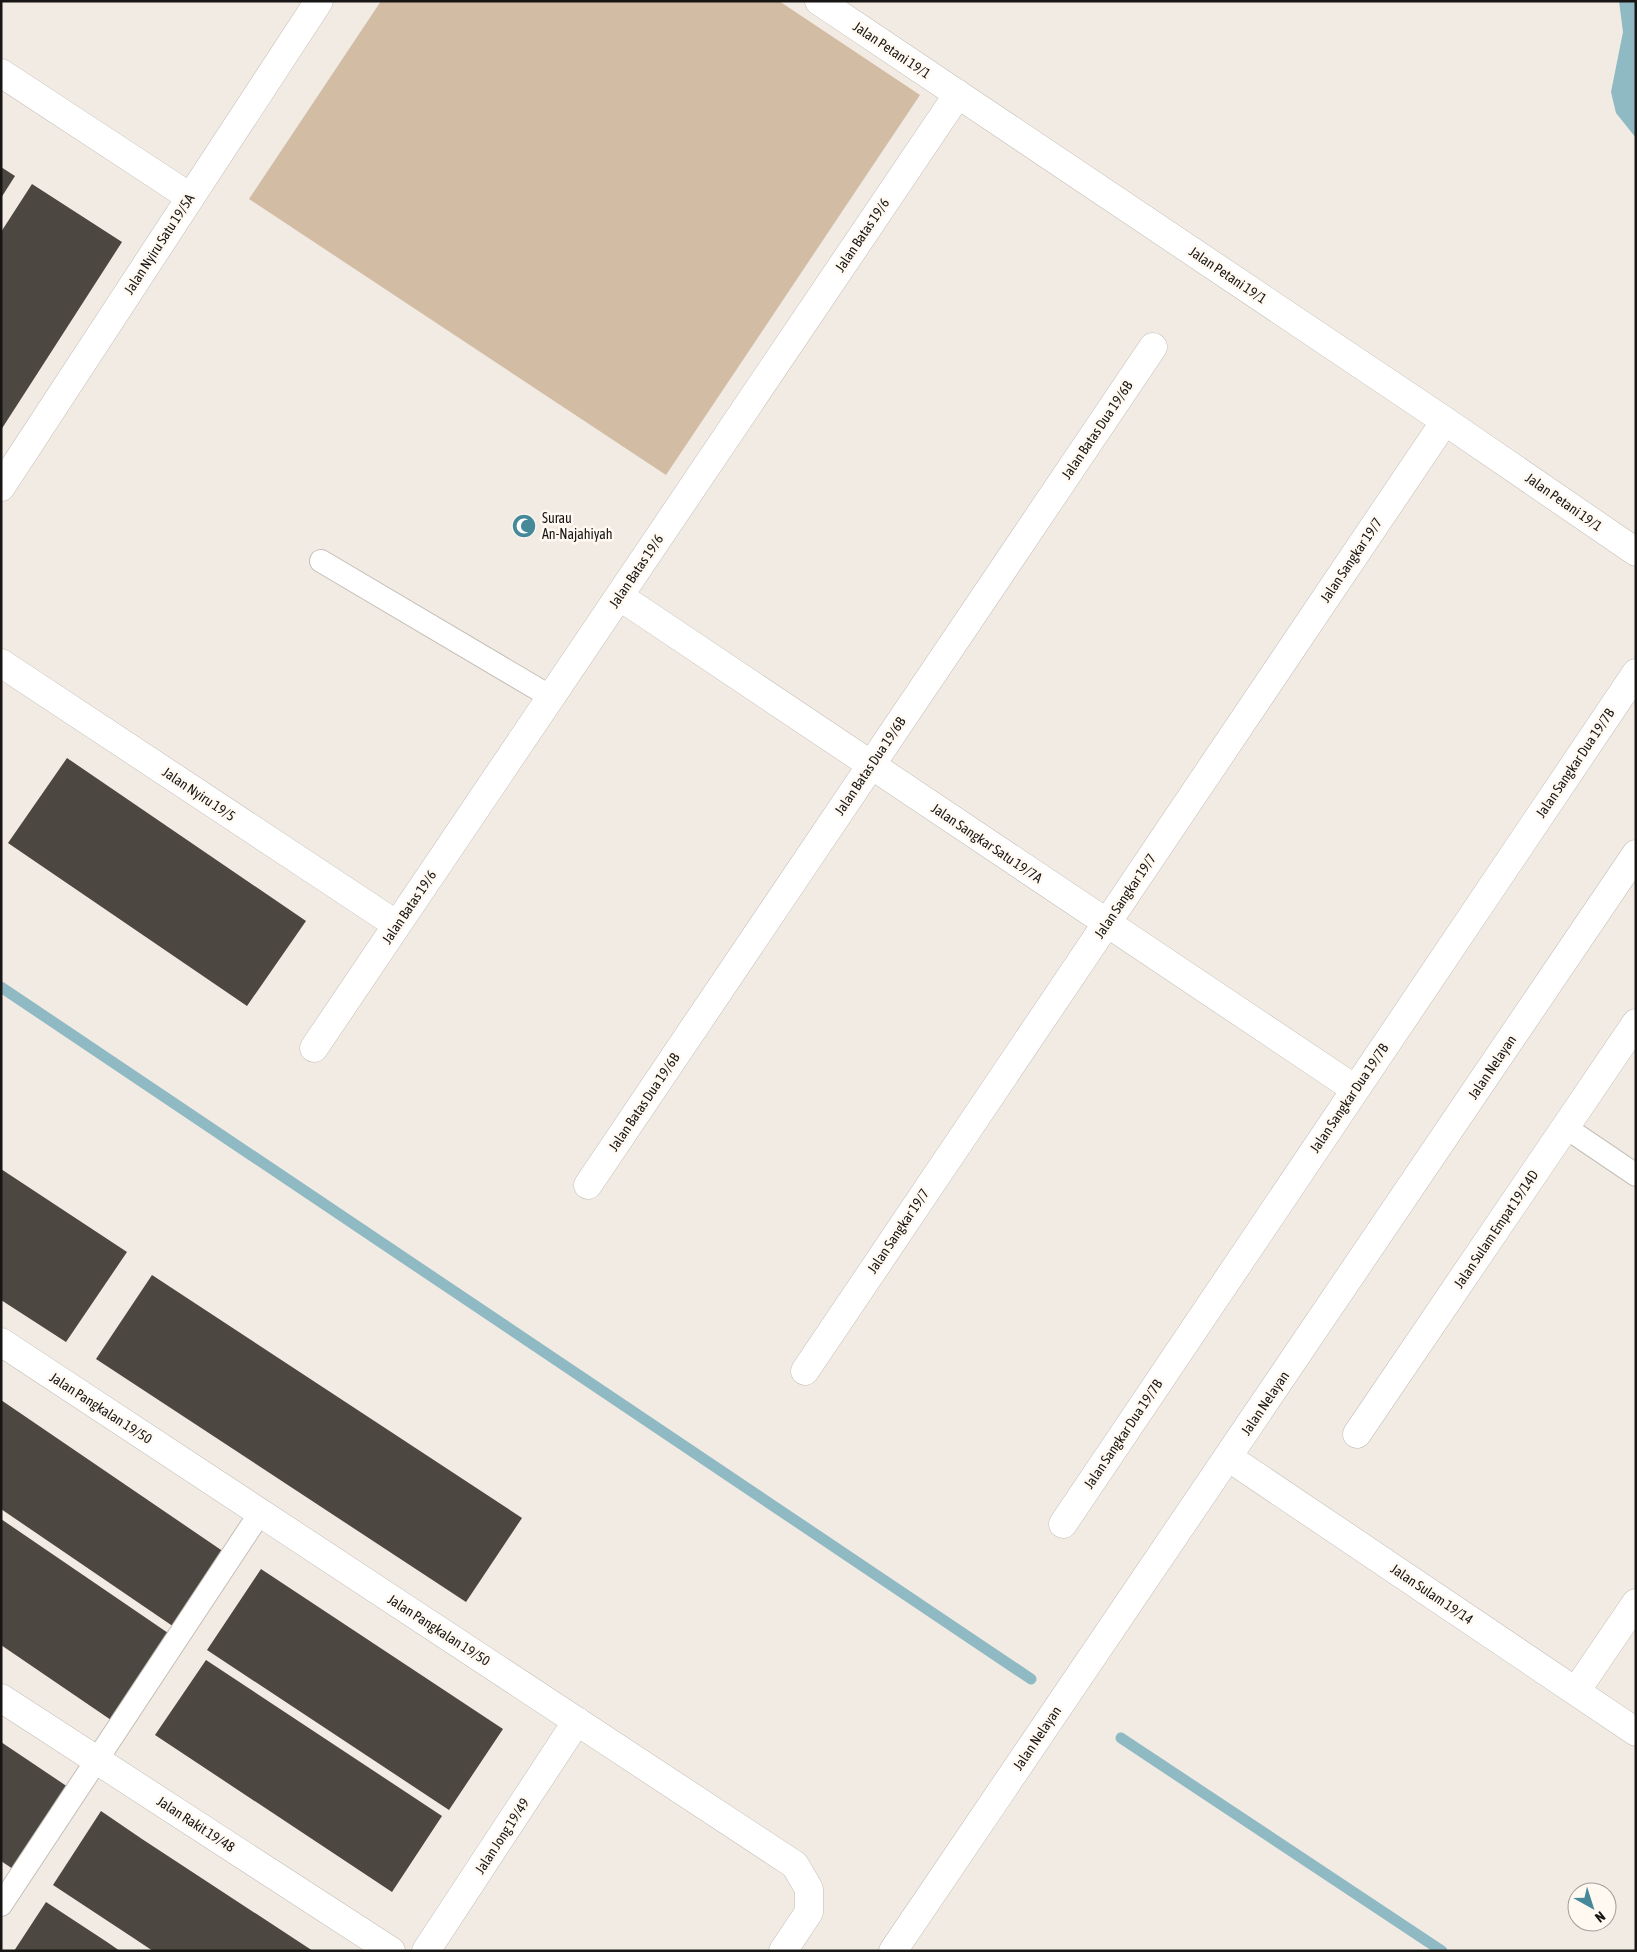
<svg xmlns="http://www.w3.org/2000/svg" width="1637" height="1952" font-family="'Asap Condensed',sans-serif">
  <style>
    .green { fill: #d2bda4 }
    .water { fill: #8fb9c3 }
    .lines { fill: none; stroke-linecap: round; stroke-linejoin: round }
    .stream { stroke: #8fb9c3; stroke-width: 11 }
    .building { fill: #4c4741 }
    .lane-casing { stroke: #c4beb7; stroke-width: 24 }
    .street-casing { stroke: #c4beb7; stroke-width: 29 }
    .secondary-casing { stroke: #c4beb7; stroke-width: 29 }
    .lane { stroke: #fff; stroke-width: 22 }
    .street { stroke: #fff; stroke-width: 28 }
    .secondary { stroke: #fff; stroke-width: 28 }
    .labels { text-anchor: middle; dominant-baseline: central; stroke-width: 5; stroke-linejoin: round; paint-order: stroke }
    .street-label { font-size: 14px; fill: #181614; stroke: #fff9f1 }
    .poi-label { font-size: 14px; fill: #181614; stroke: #fff9f1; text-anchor: start }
  </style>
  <rect width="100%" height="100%" fill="#f2ebe4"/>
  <path class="green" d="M381 1H779L920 95 666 475 249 199Z"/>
  <path class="water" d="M1619 1H1636V138L1616 113 1611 92 1623 32Z"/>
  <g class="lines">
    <path class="stream" d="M1 987 1031 1679
      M1121 1738 1442 1951"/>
  </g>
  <path class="building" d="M1 167 15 176 1 198Z
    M32 184 122 242 1 430V232Z
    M67 758 306 921 247 1006 8 843Z
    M1 1169 127 1252 66 1342 1 1300Z
    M152 1275 522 1518 466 1602 96 1359Z
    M1 1400 227 1554 177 1629 1 1509Z
    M1 1519 171 1635 111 1720 1 1645Z
    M261 1569 503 1729 449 1810 207 1650Z
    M206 1660 442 1816 392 1892 155 1735Z
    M1 1742 71 1789 16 1871 1 1861Z
    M101 1811 142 1839 313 1951H153L135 1939 53 1885Z
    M46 1902 107 1942 120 1951H14Z"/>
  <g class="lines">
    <g class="lane-casing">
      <path id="lane" d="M321 561 551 697
        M1565 1127 1636 1175
        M1 1905 260 1513"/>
    </g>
    <g class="street-casing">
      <path id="street" d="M1 73 190 197
        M1 487 319 1
        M619 596 1355 1089
        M1 663 397 925
        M314 1048 958 94
        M588 1185 1153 347
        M1 1342 795 1865 809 1889V1912L783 1951
        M805 1371 1445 421
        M1357 1434 1636 1023
        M1228 1457 1636 1732
        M1063 1524 1636 673
        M1576 1691 1636 1603
        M1 1698 391 1951
        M426 1951 577 1721"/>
    </g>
    <g class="secondary-casing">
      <path id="secondary" d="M819 1 1445 421 1636 552
        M893 1951 1636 854"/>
    </g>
    <use href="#lane" class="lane"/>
    <use href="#street" class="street"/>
    <use href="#secondary" class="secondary"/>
  </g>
  <defs>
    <g id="mosque-disc" transform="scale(1.25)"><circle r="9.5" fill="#468a99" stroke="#fff9f1"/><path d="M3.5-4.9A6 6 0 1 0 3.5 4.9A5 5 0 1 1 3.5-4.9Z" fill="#fff"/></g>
  </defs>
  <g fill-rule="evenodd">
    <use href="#mosque-disc" x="524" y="526"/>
  </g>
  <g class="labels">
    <g class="street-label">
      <text transform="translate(892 50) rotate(34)">Jalan Petani 19/1</text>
      <text transform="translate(862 235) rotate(-56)">Jalan Batas 19/6</text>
      <text transform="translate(159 244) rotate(-57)">Jalan Nyiru Satu 19/5A</text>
      <text transform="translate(1228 275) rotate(34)">Jalan Petani 19/1</text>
      <text transform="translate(1097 430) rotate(-56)">Jalan Batas Dua 19/6B</text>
      <text transform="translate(1564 502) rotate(35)">Jalan Petani 19/1</text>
      <text transform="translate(1351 560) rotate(-56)">Jalan Sangkar 19/7</text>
      <text transform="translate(636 571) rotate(-56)">Jalan Batas 19/6</text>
      <text transform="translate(1575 763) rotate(-56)">Jalan Sangkar Dua 19/7B</text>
      <text transform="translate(870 766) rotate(-56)">Jalan Batas Dua 19/6B</text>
      <text transform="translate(199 794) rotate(34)">Jalan Nyiru 19/5</text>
      <text transform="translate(987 843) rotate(34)">Jalan Sangkar Satu 19/7A</text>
      <text transform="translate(1125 896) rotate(-56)">Jalan Sangkar 19/7</text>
      <text transform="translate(409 907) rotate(-56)">Jalan Batas 19/6</text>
      <text transform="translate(1492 1067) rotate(-56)">Jalan Nelayan</text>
      <text transform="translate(1349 1098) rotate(-56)">Jalan Sangkar Dua 19/7B</text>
      <text transform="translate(644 1102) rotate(-56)">Jalan Batas Dua 19/6B</text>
      <text transform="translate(1496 1229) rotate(-56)">Jalan Sulam Empat 19/14D</text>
      <text transform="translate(898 1231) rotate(-56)">Jalan Sangkar 19/7</text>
      <text transform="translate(1265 1403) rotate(-56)">Jalan Nelayan</text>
      <text transform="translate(101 1408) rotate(33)">Jalan Pangkalan 19/50</text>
      <text transform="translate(1123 1434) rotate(-56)">Jalan Sangkar Dua 19/7B</text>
      <text transform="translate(1432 1594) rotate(34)">Jalan Sulam 19/14</text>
      <text transform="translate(439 1630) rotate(33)">Jalan Pangkalan 19/50</text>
      <text transform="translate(1037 1738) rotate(-56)">Jalan Nelayan</text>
      <text transform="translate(196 1824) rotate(33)">Jalan Rakit 19/48</text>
      <text transform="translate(502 1836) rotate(-57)">Jalan Jong 19/49</text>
    </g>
    <g class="poi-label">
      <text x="542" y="518">Surau<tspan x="542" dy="16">An-Najahiyah</tspan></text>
    </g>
  </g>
  <rect width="1637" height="1952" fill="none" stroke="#181614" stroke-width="5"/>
  <g transform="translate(1592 1907) rotate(141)"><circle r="24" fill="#fff9f1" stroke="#a39e99"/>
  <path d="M0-4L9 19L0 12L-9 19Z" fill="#468a99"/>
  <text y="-8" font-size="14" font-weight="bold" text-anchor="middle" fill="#181614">N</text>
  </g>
</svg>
